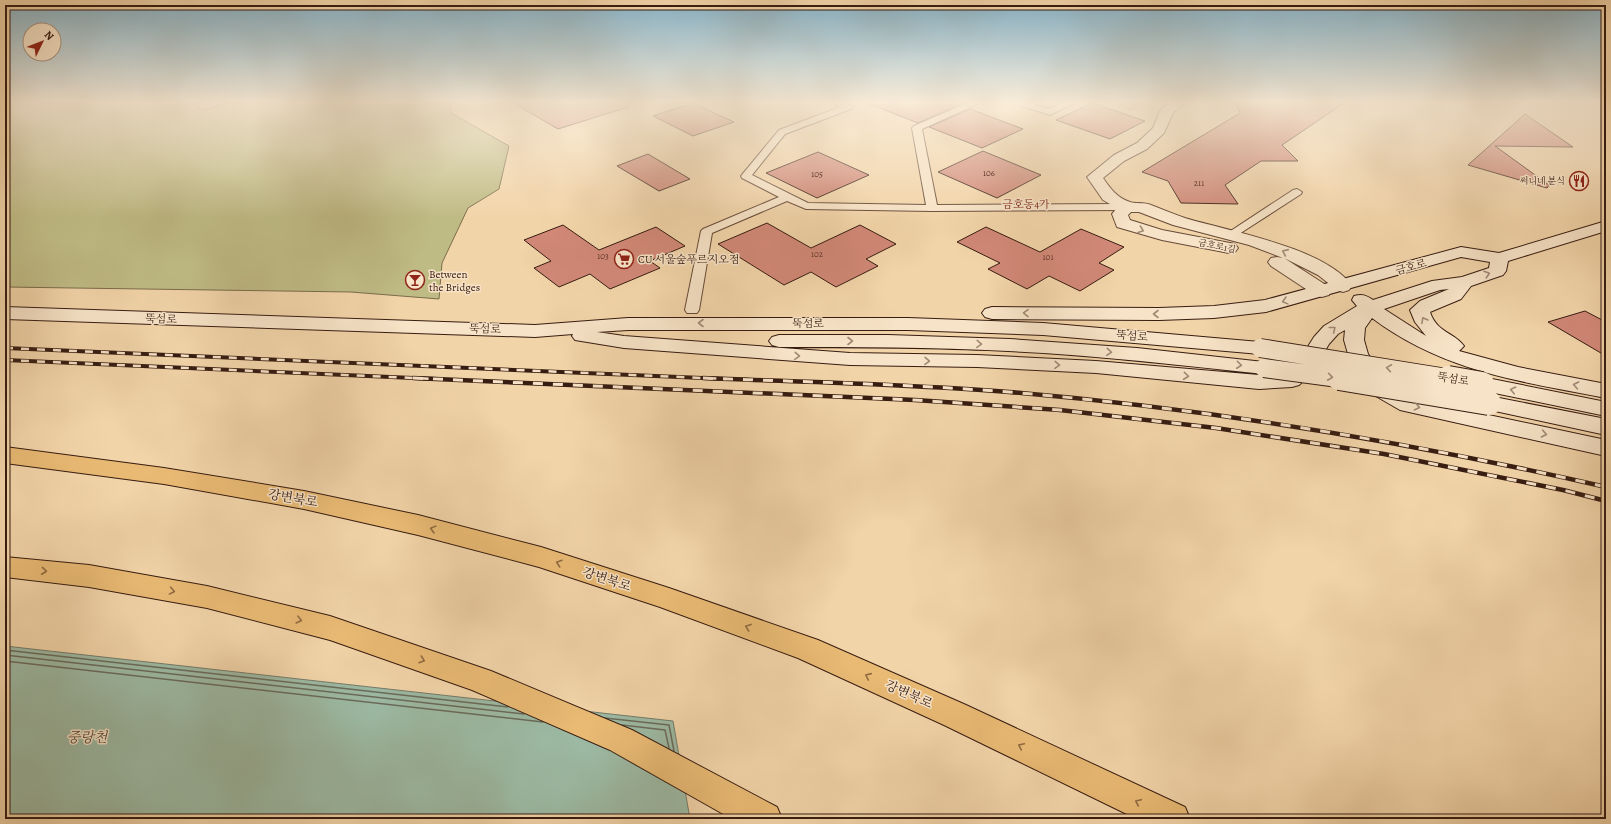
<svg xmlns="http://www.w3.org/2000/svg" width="1611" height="824" font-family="Alegreya,'Noto Serif KR',serif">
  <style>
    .green { fill: #bfbb85; stroke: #7b6c4b }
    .water { fill: #9cb9a3; stroke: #747a69 }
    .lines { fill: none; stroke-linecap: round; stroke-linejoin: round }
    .shore { stroke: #6a6a5a; stroke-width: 1.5 }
    .building { fill: #d18877; stroke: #371c11 }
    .service-casing { stroke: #664a37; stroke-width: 2 }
    .minor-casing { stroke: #664a37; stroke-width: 2 }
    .secondary-casing { stroke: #371c11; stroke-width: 2 }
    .trunk-casing { stroke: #371c11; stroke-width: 2 }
    .service { fill: #f7e3c7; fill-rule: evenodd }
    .minor { fill: #f7e3c7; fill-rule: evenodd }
    .secondary { fill: #f7e3c7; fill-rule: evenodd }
    .trunk { fill: #e9ba74; fill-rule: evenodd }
    .rail-far1-casing { stroke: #371c11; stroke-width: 4 }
    .rail-casing { stroke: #371c11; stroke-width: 4.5 }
    .rail-far1 { stroke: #f7e3c7; stroke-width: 2.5; stroke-dasharray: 8; stroke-linecap: butt }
    .rail { stroke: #f7e3c7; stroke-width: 3; stroke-dasharray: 10; stroke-linecap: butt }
    .secondary-bridge-far1-casing { stroke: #371c11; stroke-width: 20; stroke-linecap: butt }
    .secondary-bridge-casing { stroke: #371c11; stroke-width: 26; stroke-linecap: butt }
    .secondary-bridge-far1 { stroke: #f7e3c7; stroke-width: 18 }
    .secondary-bridge { stroke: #f7e3c7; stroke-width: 24 }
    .oneway { stroke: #a18975 }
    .oneway2 { stroke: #906b42 }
    .labels { text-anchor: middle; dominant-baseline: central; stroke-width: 3; stroke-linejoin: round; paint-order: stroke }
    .number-label { font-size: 9px; fill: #5e372a }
    .far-poi-label { font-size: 9px; fill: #371c11; stroke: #f7e3c7; text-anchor: end }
    .far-street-label { font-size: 9px; fill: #371c11; stroke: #f7e3c7 }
    .far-quarter-label { font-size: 11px; fill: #7a1f14; stroke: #f7e3c7 }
    .poi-label { font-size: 11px; fill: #371c11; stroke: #f7e3c7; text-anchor: start }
    .street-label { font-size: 11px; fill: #371c11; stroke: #f7e3c7 }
    .near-street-label { font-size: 13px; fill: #371c11; stroke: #f7e3c7 }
    .near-water-label { font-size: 14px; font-style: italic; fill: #554b3d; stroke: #f7e3c7 }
  </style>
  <rect width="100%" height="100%" fill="#f2d4a9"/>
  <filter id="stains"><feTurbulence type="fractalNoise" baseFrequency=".005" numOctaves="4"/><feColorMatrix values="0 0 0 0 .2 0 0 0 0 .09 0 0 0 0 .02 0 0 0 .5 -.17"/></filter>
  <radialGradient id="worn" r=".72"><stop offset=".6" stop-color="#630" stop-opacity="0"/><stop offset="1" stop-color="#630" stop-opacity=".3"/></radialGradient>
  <path class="green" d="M5 101H450L451 113 509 146 499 189 468 208 442 263 439 299 351 292 5 287Z"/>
  <path class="water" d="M5 646 673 721 690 819H5Z"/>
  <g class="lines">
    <path class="shore" d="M5 650 508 707
      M5 655 524 714
      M5 661 543 722
      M605 718 669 725 674 751
      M622 725 665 730 669 748"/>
  </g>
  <path class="building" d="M510 101H627L628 107 558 129Z
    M868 101H948L959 105 918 123 867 103Z
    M1234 101H1347L1282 145 1298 161H1261L1225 185 1238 204 1181 203 1168 181 1142 172 1240 113Z
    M693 103 734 122 693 136 653 116Z
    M1092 103 1145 121 1110 139 1056 120Z
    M970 109 1023 129 982 148 929 127Z
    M1525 114 1573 147 1495 146 1549 185 1547 188 1468 165Z
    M983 151 1041 175 997 198 938 172Z
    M818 152 869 175 817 198 766 173Z
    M648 154 690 179 659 191 617 166Z
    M767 223 811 248 860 225 896 244 866 259 878 266 836 287 811 272 784 285 718 244Z
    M563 225 599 250 656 227 685 246 650 261 660 268 610 289 590 274 559 287 534 268 551 261 524 240Z
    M986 227 1040 252 1081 229 1124 247 1099 263 1114 270 1080 291 1049 276 1027 289 988 269 1000 263 957 242Z
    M1585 311 1606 322V356L1548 322Z"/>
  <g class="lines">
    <g class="service-casing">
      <path id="service" d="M831 101H843L853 107 851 109 785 134 752 175 808 203 926 205 912 128 914 126 972 101H984L922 129 937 205 1127 204 1132 207 1127 210 932 211 806 209 787 201 712 233 699 310 697 313H687L685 310 701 231 703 229 779 197 742 178 741 176 779 130 840 107Z
        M1007 101H1022L1049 109 1066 101H1078L1050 115Z
        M1117 101H1129L1136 106 1131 109Z
        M1297 189 1302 192 1301 194 1236 236H1228L1226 234 1293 190Z"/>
    </g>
    <g class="minor-casing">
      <path id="minor" d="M202 101H223L222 104 204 109 199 108 197 105Z
        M1171 101H1186L1173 113 1164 133 1147 149 1124 161 1103 178C1110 188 1117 198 1130 202 1136 204 1144 202 1151 205 1162 209 1173 214 1185 218 1228 231 1326 248 1352 286L1349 290 1343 292 1337 290 1318 275 1284 258 1329 287 1331 291 1329 295 1322 297 1315 295 1271 266 1268 262 1271 258 1277 257 1283 258 1249 245 1173 225 1139 212H1131L1128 215 1130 220 1162 230 1235 244 1238 248 1235 252 1229 253 1162 240 1117 227 1112 214 1117 208 1103 200 1087 177 1114 155 1137 143 1153 128 1160 111Z"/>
    </g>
    <g class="secondary-casing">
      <path id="secondary" d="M1606 221V231L1508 261 1506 271 1503 275 1471 286 1461 299 1430 312C1437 333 1454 332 1464 346L1459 351 1518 367 1606 384V398C1520 381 1444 372 1372 318L1365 328 1364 340 1368 354 1390 385 1414 399 1606 440V456L1400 410 1374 395 1348 354 1344 340 1345 330 1338 334 1329 344 1312 373 1299 385 1292 387 1259 389 1096 373 977 367 850 365 624 348 575 340 572 336 573 334 535 337 5 319V307L535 325 628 318H908L1043 323 1260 342 1267 344 1270 348 1267 352 1260 354 1043 335 908 330H628L597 332 624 336 850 353 977 355 1096 361 1259 375 1286 374 1297 364 1314 337 1324 326 1357 306 1352 300 1354 296C1362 294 1366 295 1373 300L1432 281 1462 277 1489 268 1490 262 1461 257 1266 312 1214 318 1159 320 992 319 985 317 982 313 985 309 992 307 1159 308 1214 306 1265 300 1461 247 1499 253ZM1449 289 1420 301 1410 310 1415 322 1426 336 1384 309 1440 290Z
        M779 335H888L1010 339 1137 348 1264 362 1271 363 1274 368 1271 373 1264 374C1179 365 1094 355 1008 351 932 347 856 347 779 347L772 345 769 341 772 337Z
        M1482 377 1606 402V416L1475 389 1471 384 1475 379Z
        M1489 396 1606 419V435L1481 408 1478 403 1481 398Z"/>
    </g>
    <g class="trunk-casing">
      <path id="trunk" d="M5 447 164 468 304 491 418 515 541 547 669 588 818 640 966 705 1185 807 1190 819H1137L944 725 798 658 660 607 539 567 418 535 304 509 164 484 5 463Z
        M5 557 89 565 207 586 330 616 491 671 632 730 777 807 782 819H732L610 750 472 690 330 640 207 608 89 587 5 577Z"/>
    </g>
    <use href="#service" class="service"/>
    <use href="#minor" class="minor"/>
    <use href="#secondary" class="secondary"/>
    <use href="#trunk" class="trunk"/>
    <g class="rail-far1-casing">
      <path id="rail-far1" d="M5 348 726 379
        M5 360 436 379"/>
    </g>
    <g class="rail-casing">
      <path id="rail" d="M413 378 915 400 1060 410 1216 428 1384 454 1563 490 1606 501
        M703 378C805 382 907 384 1009 392 1211 409 1409 442 1606 487"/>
    </g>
    <use href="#rail-far1" class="rail-far1"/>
    <use href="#rail" class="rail"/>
    <g class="secondary-bridge-far1-casing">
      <path id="secondary-bridge-far1" d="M1260 348 1453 379
        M1264 368 1346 379"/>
    </g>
    <g class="secondary-bridge-casing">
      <path id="secondary-bridge" d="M1339 378 1489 403
        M1448 378 1482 384"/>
    </g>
    <use href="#secondary-bridge-far1" class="secondary-bridge-far1"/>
    <use href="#secondary-bridge" class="secondary-bridge"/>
  </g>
  <defs><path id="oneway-chevron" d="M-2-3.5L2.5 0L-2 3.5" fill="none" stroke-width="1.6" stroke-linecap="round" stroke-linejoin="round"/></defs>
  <g class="oneway">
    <use href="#oneway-chevron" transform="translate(1141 230) rotate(20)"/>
    <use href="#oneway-chevron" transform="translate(1285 252) rotate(-156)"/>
    <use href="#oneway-chevron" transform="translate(1487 274) rotate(-18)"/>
    <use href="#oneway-chevron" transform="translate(1285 301) rotate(165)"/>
    <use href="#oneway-chevron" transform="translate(1026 313) rotate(-179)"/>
    <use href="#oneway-chevron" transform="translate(1156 314) rotate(180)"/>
    <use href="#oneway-chevron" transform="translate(1424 320) rotate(-119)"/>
    <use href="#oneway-chevron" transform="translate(701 323) rotate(180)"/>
    <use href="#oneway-chevron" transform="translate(1333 329) rotate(-39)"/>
    <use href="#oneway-chevron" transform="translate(850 341)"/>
    <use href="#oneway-chevron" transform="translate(979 344) rotate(3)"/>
    <use href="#oneway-chevron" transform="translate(1109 352) rotate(5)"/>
    <use href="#oneway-chevron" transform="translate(797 356) rotate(4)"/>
    <use href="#oneway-chevron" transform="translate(927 361) rotate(1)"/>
    <use href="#oneway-chevron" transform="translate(1057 365) rotate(3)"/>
    <use href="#oneway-chevron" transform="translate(1239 365) rotate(6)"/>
    <use href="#oneway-chevron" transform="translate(1389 368) rotate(-172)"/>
    <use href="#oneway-chevron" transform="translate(1186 376) rotate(6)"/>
    <use href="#oneway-chevron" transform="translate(1330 377) rotate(8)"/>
    <use href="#oneway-chevron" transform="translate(1576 385) rotate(-169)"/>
    <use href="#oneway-chevron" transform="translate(1513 390) rotate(-168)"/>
    <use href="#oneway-chevron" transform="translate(1417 407) rotate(12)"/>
    <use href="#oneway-chevron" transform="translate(1544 434) rotate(12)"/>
  </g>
  <g class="oneway2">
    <use href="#oneway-chevron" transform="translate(433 529) rotate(-165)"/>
    <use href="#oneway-chevron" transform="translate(559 563) rotate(-162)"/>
    <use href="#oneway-chevron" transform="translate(44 571) rotate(6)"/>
    <use href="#oneway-chevron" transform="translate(172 591) rotate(10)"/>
    <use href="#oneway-chevron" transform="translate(299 620) rotate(14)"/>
    <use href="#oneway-chevron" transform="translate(748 627) rotate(-160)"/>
    <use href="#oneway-chevron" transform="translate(422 660) rotate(19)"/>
    <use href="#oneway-chevron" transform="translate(868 676) rotate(-156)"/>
    <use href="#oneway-chevron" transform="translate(1021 746) rotate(-155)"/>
    <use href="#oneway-chevron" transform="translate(1138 802) rotate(-155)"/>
  </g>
  <linearGradient id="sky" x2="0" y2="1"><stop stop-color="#89b6cc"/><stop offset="0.47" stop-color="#f9ecd8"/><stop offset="1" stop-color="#f9ecd8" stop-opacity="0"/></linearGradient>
  <rect width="1611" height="217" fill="url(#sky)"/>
  <defs>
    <g id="restaurant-ring" transform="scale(1)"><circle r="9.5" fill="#f7e3c7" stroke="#8f2418" stroke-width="1.5"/><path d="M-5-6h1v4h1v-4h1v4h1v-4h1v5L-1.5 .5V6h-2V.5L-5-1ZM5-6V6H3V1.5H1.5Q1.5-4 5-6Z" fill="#8f2418"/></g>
    <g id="supermarket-ring" transform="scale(1)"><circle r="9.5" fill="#f7e3c7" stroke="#8f2418" stroke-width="1.5"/><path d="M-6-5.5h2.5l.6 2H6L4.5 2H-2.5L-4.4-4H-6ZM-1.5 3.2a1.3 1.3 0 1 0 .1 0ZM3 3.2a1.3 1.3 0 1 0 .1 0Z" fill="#8f2418"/></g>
    <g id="bar-ring" transform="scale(1)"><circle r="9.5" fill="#f7e3c7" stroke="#8f2418" stroke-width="1.5"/><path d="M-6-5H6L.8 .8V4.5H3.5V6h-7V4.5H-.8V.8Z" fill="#8f2418"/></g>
  </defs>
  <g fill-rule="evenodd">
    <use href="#restaurant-ring" x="1579" y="181"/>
    <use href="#supermarket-ring" x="624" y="259"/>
    <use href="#bar-ring" x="415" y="280"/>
  </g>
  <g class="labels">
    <g class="number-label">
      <text x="989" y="173">106</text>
      <text x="817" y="174">105</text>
      <text x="1199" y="183">211</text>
      <text x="817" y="254">102</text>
      <text x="603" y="256">103</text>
      <text x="1048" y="257">101</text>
    </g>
    <g class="far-poi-label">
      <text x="1565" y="181">써니네 분식</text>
    </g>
    <g class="far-street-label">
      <text transform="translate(1217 246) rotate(11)">금호로1길</text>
    </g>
    <g class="far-quarter-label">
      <text x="1026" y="204">금호동4가</text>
    </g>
    <g class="poi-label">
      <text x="638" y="259">CU 서울숲푸르지오점</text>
      <text x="429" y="274">Between<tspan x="429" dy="13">the Bridges</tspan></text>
    </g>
    <g class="street-label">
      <text transform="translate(1411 267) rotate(-16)">금호로</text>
      <text transform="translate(161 319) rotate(2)">뚝섬로</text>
      <text x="808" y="323">뚝섬로</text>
      <text transform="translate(485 329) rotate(2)">뚝섬로</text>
      <text transform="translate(1132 336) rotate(5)">뚝섬로</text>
      <text transform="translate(1453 379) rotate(10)">뚝섬로</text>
    </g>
    <g class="near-street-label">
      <text transform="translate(293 498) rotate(10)">강변북로</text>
      <text transform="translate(607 579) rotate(18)">강변북로</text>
      <text transform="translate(909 694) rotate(24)">강변북로</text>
    </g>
    <g class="near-water-label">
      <text x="87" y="737">중랑천</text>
    </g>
  </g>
  <rect width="1611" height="824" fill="none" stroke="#f2d4a9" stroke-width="20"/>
  <rect x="6" y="6" width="1599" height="812" fill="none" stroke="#371c11" stroke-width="2"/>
  <rect x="10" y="10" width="1591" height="804" fill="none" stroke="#371c11"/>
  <g transform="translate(42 42) rotate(47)"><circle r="19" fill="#f7e3c7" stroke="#aa937e"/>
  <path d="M0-3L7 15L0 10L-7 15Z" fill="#8f2418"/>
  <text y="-6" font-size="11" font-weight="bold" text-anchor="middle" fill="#371c11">N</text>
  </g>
  <rect width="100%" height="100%" filter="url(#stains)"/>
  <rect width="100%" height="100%" fill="url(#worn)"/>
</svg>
